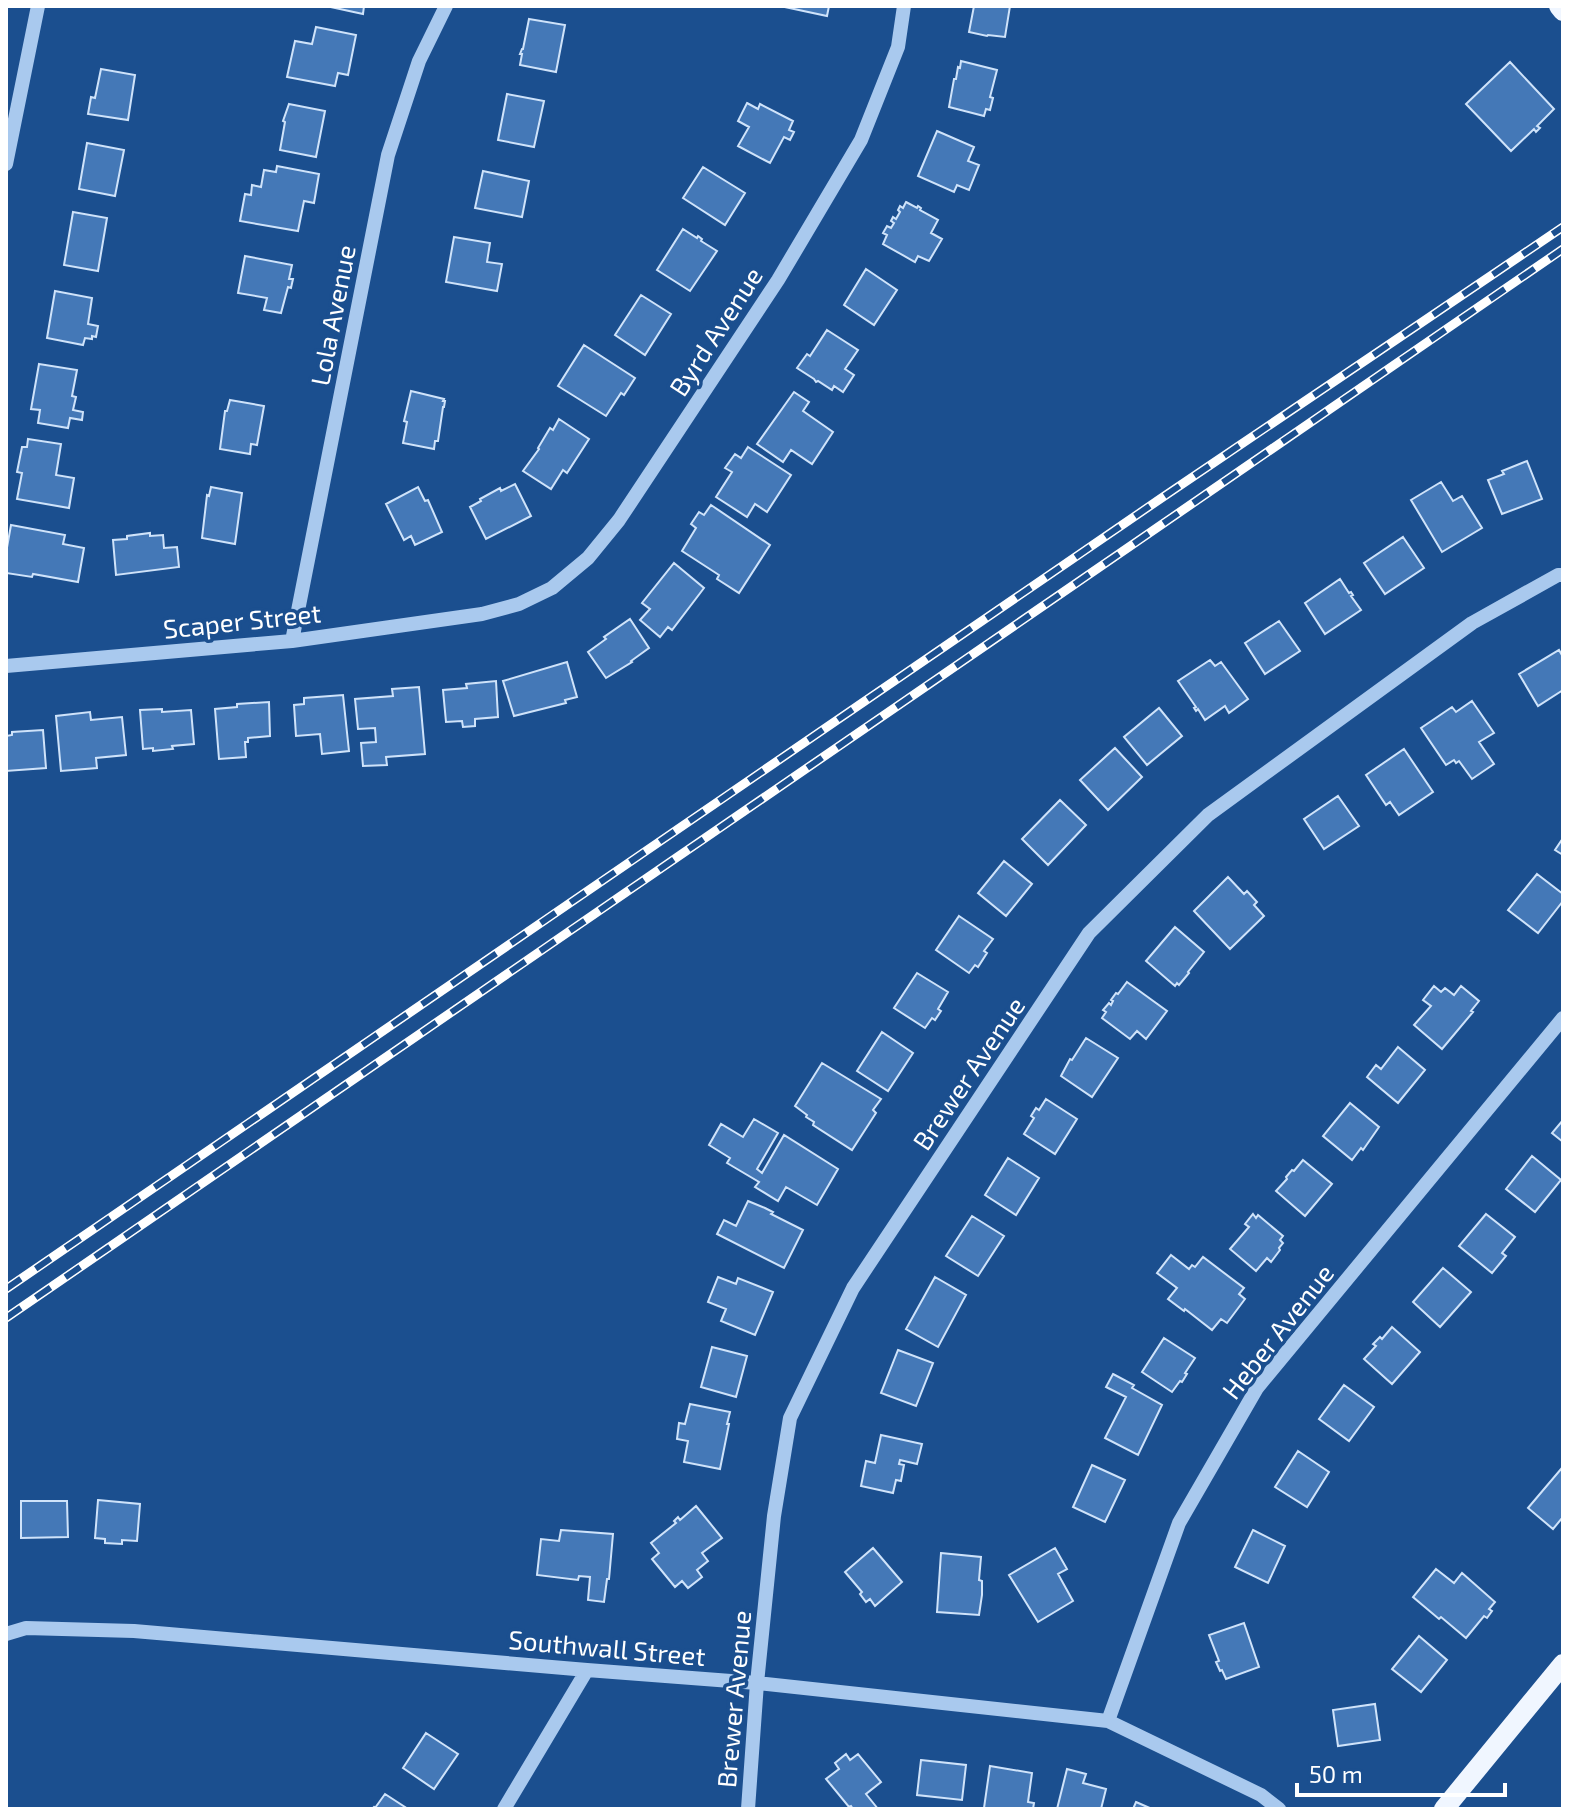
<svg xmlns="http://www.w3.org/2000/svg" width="1569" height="1815" font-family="'Exo 2',sans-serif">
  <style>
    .building { fill: #4478b7; stroke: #cfe3fa; stroke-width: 2 }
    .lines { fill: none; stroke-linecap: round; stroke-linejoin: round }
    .minor { stroke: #a9c9ee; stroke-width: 14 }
    .major { stroke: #f0f6ff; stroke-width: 20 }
    .rail-casing { stroke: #fff; stroke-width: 9 }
    .rail { stroke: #1b4f8f; stroke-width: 6; stroke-dasharray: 18; stroke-linecap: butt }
    .labels { text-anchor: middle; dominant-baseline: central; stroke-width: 7; stroke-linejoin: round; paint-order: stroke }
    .street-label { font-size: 26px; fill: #fff; stroke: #1b4f8f }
  </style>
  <rect width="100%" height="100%" fill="#1b4f8f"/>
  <path class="building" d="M326 6H364L363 14Z
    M780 6H829L827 16Z
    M974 6H1010L1005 37 988 35 987 36 969 32Z
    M529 19 565 25 556 72 520 65 522 54H520L522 49H523Z
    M316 27 356 35 348 75 338 73 335 86 287 77 295 41 312 44Z
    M961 61 997 70 990 97 993 98 990 110 986 109 984 116 949 107 954 79H956L958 67 960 68Z
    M1510 62 1554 109 1537 126 1540 128 1536 132 1534 129 1511 151 1466 104Z
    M101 69 135 75 128 120 88 114 91 97 95 98Z
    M507 94 544 101 534 147 498 140Z
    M747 103 758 109 760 104 793 121 789 130 794 132 790 140 784 137 770 163 738 146 749 127 738 121Z
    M289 104 325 111 316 157 280 150 285 122 283 121Z
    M937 131 974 147 968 161 979 165 969 190 957 185 954 192 918 176Z
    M87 143 124 150 115 196 79 189Z
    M277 166 319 174 314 203 304 201 298 231 240 221 245 194 251 195 252 185 261 187 264 170 276 172Z
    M703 167 745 193 725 225 683 198Z
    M483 171 529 181 522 217 475 208Z
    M906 202 917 208 918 206 921 208 920 210 938 220 931 233 942 239 929 261 918 256 915 262 883 244 887 235 883 233 887 226 891 228 894 223 891 221 893 217 896 219 900 212 898 210 900 206 903 208Z
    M73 212 107 218 98 271 64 265Z
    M683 229 697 238 698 236 702 239 701 241 717 251 690 291 657 270Z
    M454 237 490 243 487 262 502 264 497 291 446 282Z
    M245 256 292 265 289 279H293L291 288 288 287 281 313 264 310 267 298 238 293Z
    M866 269 897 290 874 325 844 305Z
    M55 291 92 298 88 324 98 326 96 337 92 336V339L85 338 83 345 47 338Z
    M641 295 671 314 645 355 615 335Z
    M827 330 858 350 845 369 854 375 843 392 834 386 832 390 818 381 816 382 814 379 797 368 807 354 810 356Z
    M584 345 635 378 624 395 621 393 606 416 558 386Z
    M39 364 77 370 72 396 76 397 73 410 83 412 82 420 70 418 68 428 38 423 40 410 31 409Z
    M411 391 444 399 443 401H445L444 407H443L438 441H435L434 449 403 443 407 422 404 421Z
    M794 392 809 402 803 411 833 432 812 464 791 450 783 462 757 444Z
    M230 400 264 406 257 445 251 444 250 454 220 449 225 411H227Z
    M559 419 589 439 567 473 563 470 551 489 523 471 539 449 538 448 550 428 553 430Z
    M28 439 61 444 56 475 74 478 69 508 17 499 22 473 17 472 22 447H27Z
    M748 447 791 475 767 512 755 504 747 517 716 497 732 472 725 468 735 454 741 458Z
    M1527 461 1542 499 1502 514 1488 480 1504 474 1502 471Z
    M1441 482 1453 501 1462 496 1482 528 1442 552 1411 500Z
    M515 484 531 516 486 539 470 507 481 501 480 499 500 488 501 491Z
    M211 487 242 493 235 544 202 538 207 495 209 496Z
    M418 487 425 501 428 500 442 532 415 545 411 536 404 540 386 504Z
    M711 505 770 545 739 593 717 579 719 575 682 551 696 528 691 524 699 512 704 515Z
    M11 525 65 535 63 544 84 548 78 582 33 574 32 577 6 573V553Z
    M150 533V536L163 535 164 548 177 547 179 567 116 575 113 540 127 539V536Z
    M1403 537 1424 568 1385 594 1364 563Z
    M674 563 704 588 672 630 668 627 660 637 640 620 650 609 642 603Z
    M1340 579 1349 593 1351 592 1353 595 1351 596 1361 610 1325 634 1305 603Z
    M630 619 649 648 631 661 632 662 606 678 588 652 606 639 604 637Z
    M1279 621 1300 651 1265 674 1245 643Z
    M1559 650 1563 657V690L1538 706 1519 674Z
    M1210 660 1215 666 1221 662 1248 699 1229 713 1225 706 1205 720 1198 709 1196 711 1194 708 1196 707 1178 681Z
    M567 662 577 697 565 700 566 703 514 716 503 681Z
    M496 681 498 717 475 719V726L463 727 462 721 446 722 443 690 467 688 466 684Z
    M419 687 425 754 386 757 387 765 363 766 361 743 376 742 375 728 358 729 355 699 393 696 392 689Z
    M343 695 349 751 322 754 320 734 296 736 294 705 304 704V698Z
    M1472 701 1494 733 1479 742 1494 764 1472 779 1459 761 1456 763 1454 760 1446 765 1421 728 1452 707 1456 712Z
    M269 702 270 736 248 738V742H245L246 757 219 759 215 709 237 707V704Z
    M1159 708 1182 736 1147 765 1124 737Z
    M162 709V712L191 710 194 744 172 746 173 749 153 751V748L143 749 140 710Z
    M90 712 91 720 122 717 126 755 96 758 97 768 61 771 56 716Z
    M43 730 46 768 6 771V736L12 735V732Z
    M1115 748 1142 777 1108 810 1080 780Z
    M1404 749 1433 792 1399 815 1390 802 1386 805 1366 775Z
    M1338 796 1359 826 1324 849 1304 819Z
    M1060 800 1086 825 1048 865 1022 839Z
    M1563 838V855L1555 850Z
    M1004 861 1032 884 1006 916 978 893Z
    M1537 874 1563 894V901L1538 933 1508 910Z
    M1228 877 1244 894 1247 891 1257 902 1254 905 1264 916 1230 949 1194 911Z
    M959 916 993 939 984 951 987 953 978 967 975 965 969 973 936 950Z
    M1175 927 1204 952 1188 972 1189 973 1179 985 1177 983 1175 986 1146 961Z
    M917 973 948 992 938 1009 941 1011 935 1020 932 1018 925 1028 894 1008Z
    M1127 982 1167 1011 1146 1039 1137 1031 1130 1039 1102 1018 1106 1012 1103 1010 1109 1003 1111 1005 1113 1001 1111 1000 1116 993 1118 994Z
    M1434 986 1441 992 1445 988 1454 995 1461 986 1479 1001 1471 1011 1473 1012 1442 1049 1414 1025 1431 1006 1423 1000Z
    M882 1032 913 1053 888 1091 857 1071Z
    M1086 1038 1118 1058 1092 1097 1061 1076 1070 1059 1072 1060Z
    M1398 1047 1425 1070 1398 1103 1367 1077 1376 1065 1381 1069Z
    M822 1063 881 1099 873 1110 876 1113 852 1150 813 1125 814 1122 806 1117 807 1115 795 1106Z
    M1046 1099 1077 1119 1055 1154 1024 1134 1034 1118 1031 1116 1036 1108 1039 1110Z
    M1350 1103 1379 1127 1363 1150 1361 1148 1352 1160 1323 1136Z
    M754 1119 778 1133 757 1169 762 1173 784 1135 838 1169 817 1205 786 1187 778 1201 755 1187 759 1182 727 1163 730 1158 709 1145 721 1124 743 1137Z
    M1563 1120V1142L1552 1133Z
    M1532 1156 1561 1180 1535 1212 1506 1189Z
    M1008 1158 1039 1178 1016 1215 985 1195Z
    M1303 1160 1332 1184 1305 1216 1276 1191 1287 1179 1286 1177 1292 1170 1294 1171Z
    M748 1201 765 1208 773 1212 771 1214 803 1230 784 1268 717 1234 724 1220 736 1226Z
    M1253 1214 1256 1218 1258 1215 1283 1236 1280 1240 1283 1243 1279 1248 1280 1250 1271 1262 1267 1258 1256 1271 1230 1249 1249 1227 1245 1224Z
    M1486 1214 1515 1237 1502 1253 1506 1256 1492 1273 1459 1246Z
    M972 1216 1004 1236 978 1276 946 1256Z
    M1171 1255 1189 1269 1192 1265 1195 1267 1203 1257 1244 1288 1239 1294 1245 1299 1227 1323 1221 1319 1212 1330 1185 1309 1184 1311 1168 1299 1177 1288 1157 1273Z
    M1443 1268 1471 1292 1440 1327 1413 1302Z
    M718 1277 736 1284 738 1278 773 1292 755 1335 721 1321 726 1309 708 1302Z
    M935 1277 966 1295 938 1347 906 1329Z
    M1392 1327 1420 1352 1392 1384 1364 1359 1376 1346 1373 1344 1380 1337 1382 1339Z
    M1164 1338 1195 1358 1185 1373 1187 1374 1182 1382 1180 1381 1172 1392 1142 1372Z
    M712 1347 747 1356 736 1397 701 1387Z
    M898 1350 933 1363 916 1406 881 1393Z
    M1113 1374 1134 1385 1132 1388 1162 1405 1138 1455 1105 1438 1126 1397 1106 1387Z
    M1344 1385 1374 1407 1349 1441 1319 1419Z
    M690 1404 730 1412 727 1424H729L720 1469 684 1462 688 1441 677 1439 679 1423 685 1424Z
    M881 1435 922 1444 917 1464 900 1460 899 1464 904 1465 901 1481 896 1480 893 1493 861 1486 866 1461 875 1463Z
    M1298 1451 1329 1472 1307 1507 1275 1487Z
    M1092 1465 1125 1480 1105 1522 1073 1507Z
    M1561 1469 1563 1471V1517L1553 1529 1528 1508Z
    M98 1500 140 1504 137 1541 122 1540V1544L105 1543V1539L95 1538Z
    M21 1501H67L68 1537 21 1538Z
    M696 1506 722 1538 702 1553 708 1561 697 1570 702 1577 688 1588 682 1581 675 1587 652 1559 659 1553 651 1543 676 1523 674 1521 678 1517 680 1520Z
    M561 1530 613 1534 609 1579H607L604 1602 588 1600 590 1577 579 1576 578 1580 537 1575 541 1539 559 1541Z
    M1253 1530 1285 1546 1268 1583 1235 1567Z
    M873 1548 902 1582 875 1606 870 1599 866 1602 860 1594 862 1592 845 1572Z
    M1055 1548 1067 1569 1058 1574 1073 1601 1038 1622 1009 1575Z
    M941 1553 981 1557 979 1580 982 1581V1595L979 1615 937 1612Z
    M1436 1569 1454 1583 1462 1573 1495 1602 1489 1609 1492 1611 1487 1618 1484 1616 1466 1638 1441 1617 1439 1619 1413 1597Z
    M1244 1623 1259 1667 1226 1679 1222 1670 1220 1671 1216 1662 1219 1661 1209 1635Z
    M1419 1636 1447 1660 1421 1692 1392 1669Z
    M1375 1704 1380 1740 1338 1746 1333 1710Z
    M426 1733 458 1754 434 1789 403 1768Z
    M846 1754 850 1760 858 1754 881 1782 866 1794 878 1809H853L851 1806 849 1807 826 1779 839 1769 835 1763Z
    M921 1760 966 1765 962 1800 917 1795Z
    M990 1766 1032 1773 1028 1802 1034 1803 1033 1809 984 1808Z
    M1067 1769 1086 1774 1083 1783 1106 1789 1101 1809H1057Z
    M385 1794 408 1809H372L374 1807 375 1808Z
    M1136 1802 1152 1809H1133Z"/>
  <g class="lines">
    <path class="minor" d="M6 164 38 6
      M292 641 388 155 419 61 446 6
      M6 666 292 641 482 614 519 604 552 588 588 558 619 520 778 280 861 140 898 47 904 6
      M6 1634 26 1628 134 1631 587 1670 757 1683 1108 1721 1261 1795 1279 1809
      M1108 1721 1179 1523 1257 1388 1563 1018
      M504 1809 587 1670
      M748 1809 757 1683 774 1516 790 1418 853 1288 1089 933 1208 815 1472 623 1558 575H1563"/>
    <path class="major" d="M1559 6 1563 11
      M1444 1809 1563 1664"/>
    <g class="rail-casing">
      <path id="rail" d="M6 1289 1163 497 1563 227
        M6 1318 1563 249"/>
    </g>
    <use href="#rail" class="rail"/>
  </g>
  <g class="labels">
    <g class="street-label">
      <text transform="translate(332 315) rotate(-79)">Lola Avenue</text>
      <text transform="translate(715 331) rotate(-57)">Byrd Avenue</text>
      <text transform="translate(242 620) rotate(-6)">Scaper Street</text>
      <text transform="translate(968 1073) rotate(-56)">Brewer Avenue</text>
      <text transform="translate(1277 1331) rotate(-52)">Heber Avenue</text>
      <text transform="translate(607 1647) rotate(5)">Southwall Street</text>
      <text transform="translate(733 1699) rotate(-85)">Brewer Avenue</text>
    </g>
  </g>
  <rect width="1569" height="1815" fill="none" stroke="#ffffff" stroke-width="16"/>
  <path d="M1297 1783v12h208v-12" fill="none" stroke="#ffffff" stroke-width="4"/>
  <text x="1309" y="1783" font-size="24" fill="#ffffff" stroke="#1b4f8f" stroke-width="6" paint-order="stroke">50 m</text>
</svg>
